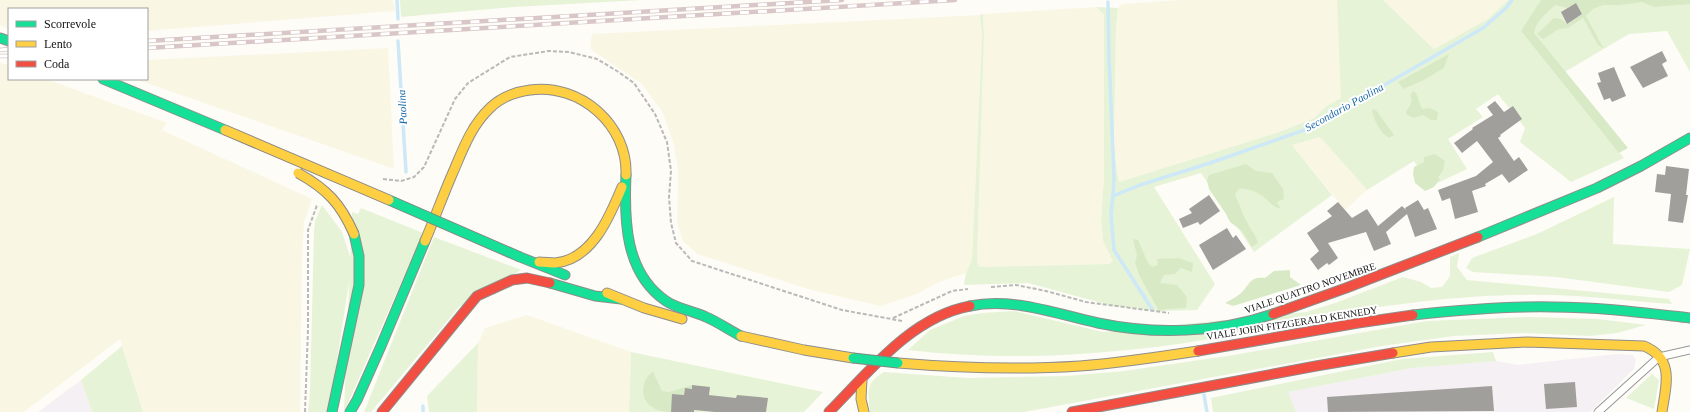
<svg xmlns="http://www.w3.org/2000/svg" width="1690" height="412" font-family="Georgia,serif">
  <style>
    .industrial { fill: #f5f0f3 }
    .farmland { fill: #f9f7e4 }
    .green { fill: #e7f3d7 }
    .forest { fill: #d8eac5 }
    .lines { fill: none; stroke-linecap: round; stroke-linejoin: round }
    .stream { stroke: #cde8f7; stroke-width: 3.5 }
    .building { fill: #a19f9c }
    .lane-casing { stroke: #979795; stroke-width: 9 }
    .fast-casing { stroke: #8e8d8b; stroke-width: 11 }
    .slow-casing { stroke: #8e8d8b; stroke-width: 11 }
    .jam-casing { stroke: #8e8d8b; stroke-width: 11 }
    .path { stroke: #b9b9b8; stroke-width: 2; stroke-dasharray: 4 2; stroke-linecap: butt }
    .lane { stroke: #fffffe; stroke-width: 7 }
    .fast { stroke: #16e098; stroke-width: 9 }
    .slow { stroke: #ffcf43; stroke-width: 9 }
    .jam { stroke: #f24e42; stroke-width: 9 }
    .rail-casing { stroke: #d9c6c7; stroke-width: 4.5 }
    .rail { stroke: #fff; stroke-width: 3; stroke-dasharray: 9; stroke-linecap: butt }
    .fast-bridge-casing { stroke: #858482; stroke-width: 11; stroke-linecap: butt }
    .slow-bridge-casing { stroke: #858482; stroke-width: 11; stroke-linecap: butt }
    .fast-bridge { stroke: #16e098; stroke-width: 9 }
    .slow-bridge { stroke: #ffcf43; stroke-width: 9 }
    .labels { text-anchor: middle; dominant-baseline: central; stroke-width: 4; stroke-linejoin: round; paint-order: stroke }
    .street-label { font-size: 10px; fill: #111; stroke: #fff }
    .water-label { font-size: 11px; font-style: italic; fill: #1768a6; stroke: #fff }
  </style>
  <rect width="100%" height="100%" fill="#fdfcf7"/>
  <path class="industrial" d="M1617 354 1633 355 1636 360 1634 369 1590 412H1296L1287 392 1412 368 1496 361 1518 365Z
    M81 380 92 412H38Z"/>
  <path class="farmland" d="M0 0H393L395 11 147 31V9H9V29L0 25Z
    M1181 0H1366L1341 98 1325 107 1314 118 1282 131 1119 182 1117 173 1114 144 1116 26 1118 8 1121 4Z
    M1383 0H1508L1488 19 1434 49Z
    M1096 7 1104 15V178L1101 220 1103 241 1114 261 1109 264 979 267 977 261 984 36 983 14Z
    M980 15 982 37 972 259 966 273 939 282 917 294 881 306 815 291 697 254 683 241 677 224 678 170 674 145 663 113 642 84 590 49 592 34Z
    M388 48 394 169 135 79H147V60Z
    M0 63 9 65V79H46L167 123 162 130 312 199 304 222 302 258 300 412H143L120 339 24 412H0Z
    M1320 137 1367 190 1345 210 1292 145Z
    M527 315 631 352 629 412H477L478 343 485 328Z"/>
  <path class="green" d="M400 0H642L514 7 401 17Z
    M1337 0H1383L1434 49 1488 19 1508 0H1690V72L1667 31 1629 34 1558 76 1624 158 1571 182 1520 142 1525 128 1498 94 1476 109 1483 117 1448 139 1467 169 1431 186 1414 161 1367 190 1320 137 1292 145 1332 195 1254 252 1201 173 1154 187 1215 284 1197 310 1159 311 1113 306 1028 283 964 285 966 273 972 259 982 37 980 15 983 14 984 36 977 261 979 267 1109 264 1113 261 1103 241 1101 220 1104 178V15L1096 7 1118 8 1116 26 1114 144 1117 173 1119 182 1282 131 1314 118 1325 107 1341 98Z
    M1614 197 1613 244 1690 249 1682 285 1669 292 1556 277 1473 272 1466 268 1472 258 1537 234Z
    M322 205 342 232 352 263 329 412H308L310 392 314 231 315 221Z
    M361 208 423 233 344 412 352 212 358 214Z
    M434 237 521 270 459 307 371 412H364Z
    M1459 253 1457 267 1467 280 1669 299 1672 304C1640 302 1608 298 1576 296 1524 293 1469 296 1418 302 1376 307 1333 313 1292 322 1274 326 1257 330 1239 334 1129 354 1019 363 908 350L930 330 964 316 982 313 1014 311 1103 332 1306 312 1335 303 1403 277 1421 282 1431 288 1442 287 1450 276V257Z
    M1529 317 1598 319 1646 325 1617 333 1590 336 1524 333 1454 336 1382 346 1024 412H870C868 392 865 383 884 372L967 378 1067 376 1124 371 1234 355 1427 321Z
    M478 343 477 412H429L427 396Z
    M122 346 143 412H92L81 380Z
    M631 352 823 392 804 412H629Z
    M1493 352 1496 361 1412 368 1288 392 1296 412H1213L1211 398 1402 359Z
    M1652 374 1659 380 1654 409 1626 398Z"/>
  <path class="forest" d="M1541 0H1690V4L1654 7 1642 2 1620 5H1603L1593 9 1586 16 1604 49 1598 45 1583 18 1568 28 1559 29 1543 39 1537 34 1554 18 1561 19 1567 24 1582 14 1576 3 1567 8 1555 5C1547 13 1536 21 1534 33L1628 148 1619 153 1521 31Z
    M1449 54 1444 68 1422 81 1403 89 1398 82Z
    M1413 91 1416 93 1422 109 1430 108 1438 112 1437 120H1431L1423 115 1413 118 1406 114C1407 106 1415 104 1410 96Z
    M1372 109 1376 110 1394 135 1389 138C1380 133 1373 119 1372 109Z
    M1435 154 1445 161 1443 171 1438 177 1440 179 1434 187 1425 191 1415 183 1413 174 1414 167 1424 162V157Z
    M1246 164 1256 171 1272 173 1283 189 1284 199 1277 202 1281 209C1271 206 1272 204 1265 198 1258 192 1248 188 1239 189L1235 194C1239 204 1243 215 1248 224 1252 232 1255 233 1258 243L1252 247 1242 231 1230 222 1226 214 1209 189 1207 180 1209 175Z
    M1133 239 1138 240 1148 263 1152 267 1158 265 1157 259 1179 258 1193 263 1192 272 1181 268 1175 274 1164 275 1160 283 1177 285 1187 297 1186 308 1167 309 1159 311 1139 275 1135 262 1137 255Z
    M1290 270V277L1301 285 1233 306 1225 303C1231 300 1238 296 1242 292 1250 284 1250 276 1265 278L1274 271Z
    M653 372 662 391 669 392 692 385V389L685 388 684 395 673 394 671 412C654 412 640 403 644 385 645 379 648 375 653 372Z"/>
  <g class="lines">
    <path class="stream" d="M397 0 398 19
      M1108 2 1109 57 1114 178 1113 196
      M398 41 406 172
      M1152 309 1114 250 1111 214 1113 196 1140 185 1210 163 1310 128 1483 28 1507 7 1512 0
      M1204 395 1207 412
      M423 406V412"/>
  </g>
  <path class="building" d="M1576 3 1582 14 1567 24 1561 12Z
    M1662 51 1667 61 1662 64 1668 76 1643 88 1630 67Z
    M1614 67 1626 96 1612 102 1610 98 1604 100 1597 83 1601 82 1598 73Z
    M1495 101 1504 112 1513 106 1522 119 1500 135 1501 136 1498 138 1514 161 1519 157 1528 170 1509 183 1502 174 1485 184 1486 186 1472 191 1478 212 1455 219 1450 198 1442 201 1438 190 1476 176 1493 162 1477 141 1462 153 1454 143 1473 129 1472 128 1493 115 1487 107Z
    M1666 166 1689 169 1686 195H1688L1683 223 1668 221 1671 194 1655 192 1657 174 1665 175Z
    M1209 195 1220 211 1200 225 1198 222 1183 228 1179 219 1192 213 1189 209Z
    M1418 200 1424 210 1428 208 1437 229 1415 237 1407 214 1386 232 1391 244 1374 251 1366 232 1328 243 1338 258 1329 265 1327 263 1318 270 1310 259 1319 251 1307 233 1332 216 1327 211 1338 202 1352 218 1367 209 1378 226 1402 206 1406 210 1405 208Z
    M1227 228 1233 238 1236 235 1246 249 1213 270 1199 245Z
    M1575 382 1577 407 1546 409 1544 384Z
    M692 385 710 387 709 395 736 398 737 395 768 398 766 412H715L694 410V412H671L672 394 684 395 685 388 692 389Z
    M1492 386 1494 411 1328 412 1327 397Z"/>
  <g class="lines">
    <g class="lane-casing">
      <path id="lane" d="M1598 412 1659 357 1690 350"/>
    </g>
    <g class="fast-casing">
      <path id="fast" d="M0 38 9 41
        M103 79 225 130
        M626 175C624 221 625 273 666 301 678 309 693 311 706 317 718 322 729 330 741 336
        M1478 237 1597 188 1641 166 1690 138
        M520 257 565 275
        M550 283 595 296 621 299
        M970 306C1013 297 1056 314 1098 323 1155 335 1218 333 1273 314
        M1413 315C1460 310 1506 306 1553 307 1599 307 1645 313 1690 318
        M332 412 359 285V256L354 234
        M350 412 357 400 381 346 425 241"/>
    </g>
    <g class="slow-casing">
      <path id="slow" d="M425 241C434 220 442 198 451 177 462 152 470 127 490 108 501 97 515 92 530 90 580 83 628 125 626 175
        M539 262C544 262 550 263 555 263 592 260 610 216 622 187
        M607 293 644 308 682 319
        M741 336 804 350 853 358
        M1393 353 1431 347 1527 342 1644 346C1675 359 1666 385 1662 412
        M898 363C959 368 1019 370 1080 366 1120 363 1159 357 1198 351
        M862 379 861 399 864 412"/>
    </g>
    <g class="jam-casing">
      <path id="jam" d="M1273 314 1346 288 1478 237
        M1198 351 1358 323 1413 315
        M382 412 477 296 512 280 527 278 550 283
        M829 412C869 372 911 317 970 306
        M1072 412 1316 366 1393 353"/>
    </g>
    <path class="path" d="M383 179 401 181 414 177 424 167 455 99 468 83 510 57 549 51 569 52 597 59 617 71 634 83 655 114 667 142 671 171 669 197 671 223 676 243 692 261 842 310 902 321
      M991 287 1016 285 1046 291 1086 302 1169 313
      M893 318 952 291 968 289
      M305 412 308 329V230L317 205"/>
    <use href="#lane" class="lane"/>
    <use href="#fast" class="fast"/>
    <use href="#slow" class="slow"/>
    <use href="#jam" class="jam"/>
    <g class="rail-casing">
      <path id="rail" d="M147 41 842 0
        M147 48 955 0
        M0 50 9 49
        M0 56H9"/>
    </g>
    <use href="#rail" class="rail"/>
    <g class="fast-bridge-casing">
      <path id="fast-bridge" d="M389 200 520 257
        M853 358 898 363"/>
    </g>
    <g class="slow-bridge-casing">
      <path id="slow-bridge" d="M225 130 389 200
        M298 173C327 189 341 204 354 234"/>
    </g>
    <use href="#fast-bridge" class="fast-bridge"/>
    <use href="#slow-bridge" class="slow-bridge"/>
  </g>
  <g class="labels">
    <g class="street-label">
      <text transform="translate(1310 288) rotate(-19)">VIALE QUATTRO NOVEMBRE</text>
      <text transform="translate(1292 323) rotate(-9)">VIALE JOHN FITZGERALD KENNEDY</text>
    </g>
    <g class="water-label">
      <text transform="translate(402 107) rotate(-93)">Paolina</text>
      <text transform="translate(1344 107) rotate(-29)">Secondario Paolina</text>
    </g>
  </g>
  <rect x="8" y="8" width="140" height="72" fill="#ffffff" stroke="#a0a0a0"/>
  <rect x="16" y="21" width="20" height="6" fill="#16e098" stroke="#a0a0a0"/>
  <text x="44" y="28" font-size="12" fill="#111111">Scorrevole</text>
  <rect x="16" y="41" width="20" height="6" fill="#ffcf43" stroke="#a0a0a0"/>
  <text x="44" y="48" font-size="12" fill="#111111">Lento</text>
  <rect x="16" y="61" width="20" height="6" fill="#f24e42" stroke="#a0a0a0"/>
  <text x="44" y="68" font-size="12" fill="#111111">Coda</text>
</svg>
